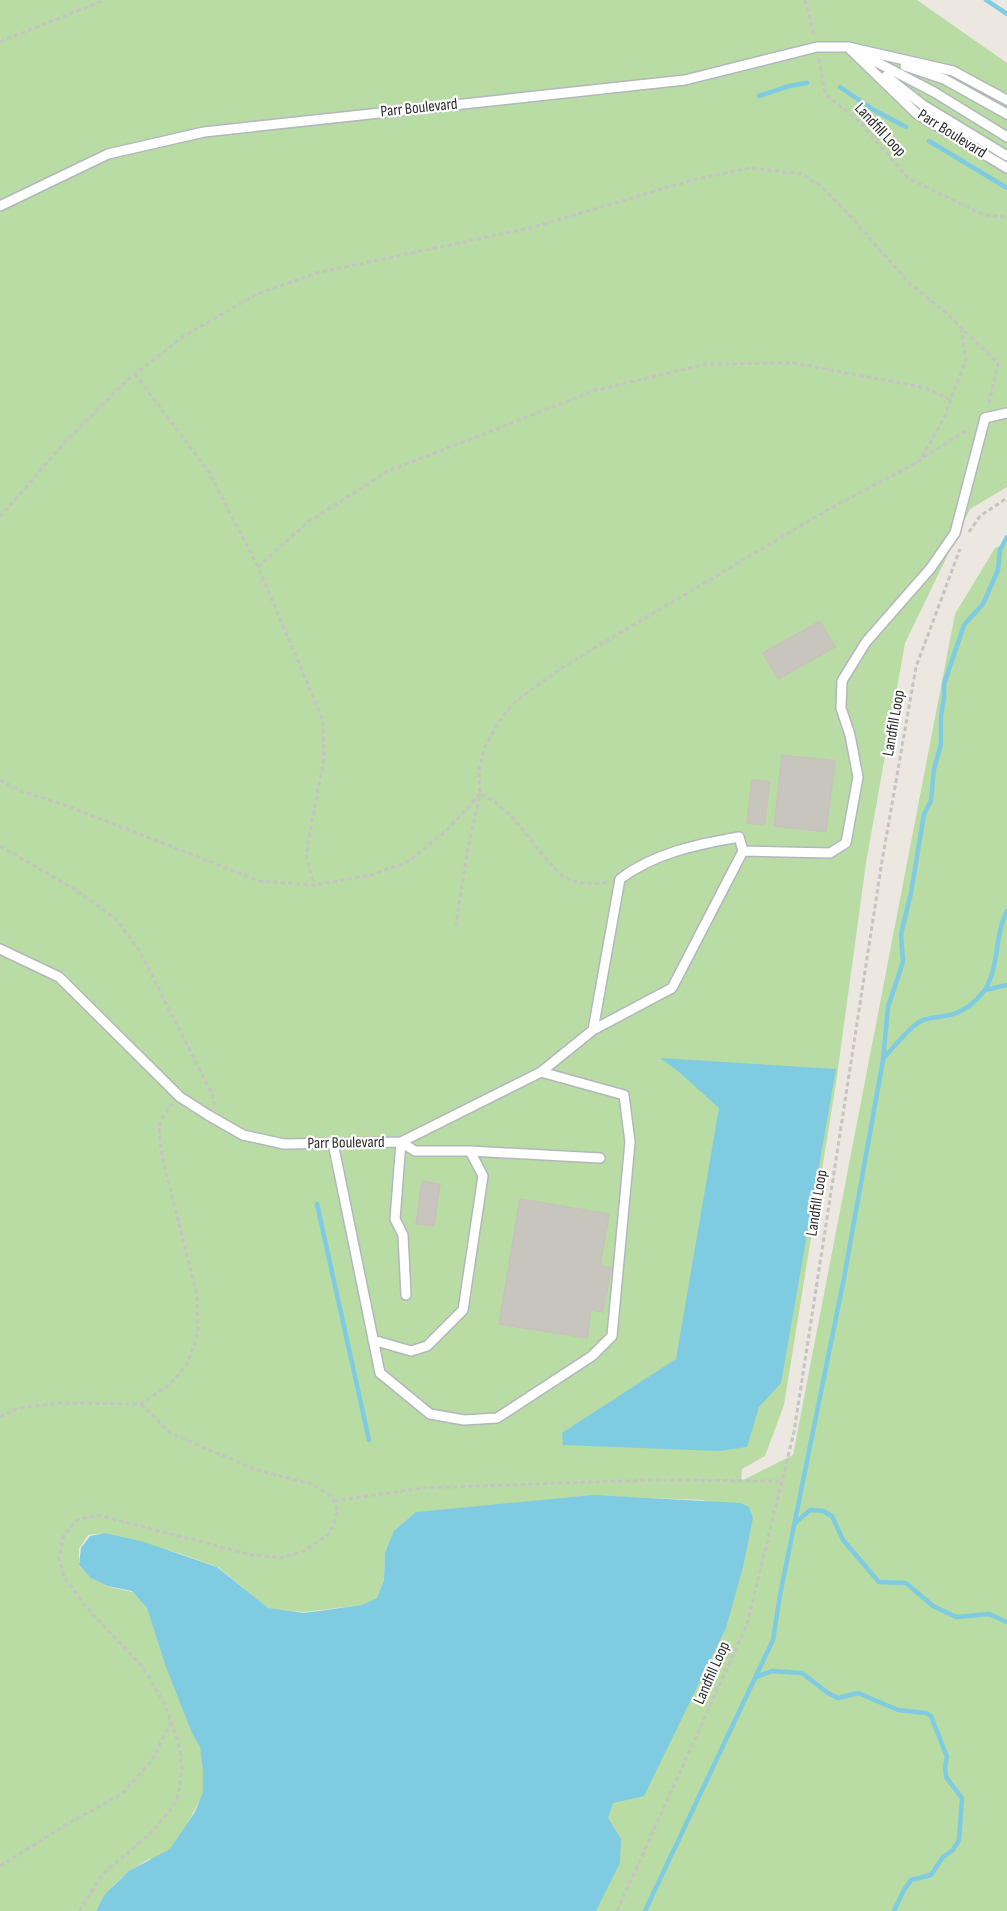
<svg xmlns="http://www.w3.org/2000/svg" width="1007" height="1911" font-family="'Sofia Sans Condensed',sans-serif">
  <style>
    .green { fill: #b8dca3; fill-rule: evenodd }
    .water { fill: #7fcbe2 }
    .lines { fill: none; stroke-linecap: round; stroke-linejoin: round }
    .stream { stroke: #7fcbe2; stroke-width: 4.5 }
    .building { fill: #c8c5be; stroke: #c8c2ba; stroke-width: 1.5 }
    .service-casing { stroke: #b4b6be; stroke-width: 12 }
    .path { stroke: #c4c4c4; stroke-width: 3; stroke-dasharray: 4.5 3; stroke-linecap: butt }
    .service { stroke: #fff; stroke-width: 9 }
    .labels { text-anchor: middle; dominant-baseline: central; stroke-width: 4.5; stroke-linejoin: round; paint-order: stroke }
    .street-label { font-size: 16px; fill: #2c2c2c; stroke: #fff }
  </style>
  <rect width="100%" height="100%" fill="#ece7e0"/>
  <path class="green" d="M0 0H917L1007 63V487L970 509 905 643 866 863 836 1083 784 1405 765 1456 742 1469 741 1481 793 1455 955 614 995 548 1007 543V1911H103L151 1858C124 1873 111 1884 96 1911H0ZM594 1496 705 1500 371 1652 188 1823 204 1792 205 1773 202 1750 167 1667 147 1608 133 1592 110 1587 92 1578 79 1566V1549L88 1535 105 1533 178 1553 218 1567 269 1609 304 1612 362 1605 377 1599 384 1579 385 1551 395 1531 418 1512Z"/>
  <path class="water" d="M660 1058 836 1069 781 1383 759 1407 747 1447 719 1451 563 1445 562 1433 676 1359 719 1108 679 1072Z
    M594 1495 740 1503 749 1507 753 1518 743 1567 726 1628 644 1796 613 1803 608 1818 621 1839 620 1863 596 1911H96L105 1894 129 1871 170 1849 195 1812 203 1792V1770L200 1747 192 1733 166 1667 147 1608 132 1591 108 1586 91 1578 79 1565 81 1548 90 1536 105 1533 144 1542 217 1567 268 1608 304 1613 362 1605 377 1598 384 1580 385 1552 394 1531 416 1512Z"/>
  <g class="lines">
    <path class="stream" d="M986 0 1007 14
      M840 87 874 110 906 127
      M759 96 789 86 807 83
      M929 141 1007 188
      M985 990 1007 985
      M883 1059C894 1047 905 1032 919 1022 928 1017 940 1017 950 1015 963 1012 976 1002 984 991 1000 968 994 935 1007 911
      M317 1204 369 1440
      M795 1523 810 1510 823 1511 832 1516 843 1540 879 1582 906 1583 933 1606 956 1617 989 1614 1007 1622
      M756 1677 772 1671 802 1673 828 1693 838 1698 858 1693 898 1710 926 1713 931 1716 947 1757 945 1766 946 1777 962 1798 959 1840 953 1850 943 1857 931 1875 911 1880 904 1890 894 1911
      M645 1911 773 1640 780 1595 844 1278 883 1060 888 1007 903 962 901 934 911 893 924 814 931 801 934 769 941 744V717L944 697V684L964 625 983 604 998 570 1000 550 1007 537"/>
  </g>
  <path class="building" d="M820 621 835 647 778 679 763 653Z
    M782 755 835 761 826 832 774 826Z
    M752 780 770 782 764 825 747 823Z
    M422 1181 440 1184 434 1226 416 1224Z
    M520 1199 609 1214 600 1266 611 1268 603 1312 591 1310 587 1338 499 1324Z"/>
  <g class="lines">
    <g class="service-casing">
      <path id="service" d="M850 49 917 114 1007 168
        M861 54 934 92 1007 137
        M905 66 944 79 1007 114
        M886 76 923 105 1007 156
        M0 206 108 154 204 132 685 80 817 47H848L953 71 1007 100
        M743 851 830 853 846 843 858 777 850 735 841 708 842 681 866 642 930 569 955 533 985 418 1007 413
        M0 949 59 977 180 1097 208 1115 243 1135 284 1144 401 1142 541 1072 593 1030 672 988 743 851
        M593 1030 620 879C654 853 698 844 739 837L743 851
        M401 1142 395 1219 403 1235 406 1295
        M333 1143 380 1373 430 1414 464 1420 497 1418 592 1356 612 1336 630 1142 624 1095 541 1072
        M470 1151 600 1158
        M373 1340 411 1351 427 1346 463 1310 483 1176 470 1151H415L401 1142"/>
    </g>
    <path class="path" d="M805 0 814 35
      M0 42 104 0
      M819 59 825 94 861 123 908 178 984 215 1007 217
      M135 374 209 472 258 567 323 720 324 758 306 854 314 885
      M922 457 943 420 966 360 961 328
      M0 517 66 441 127 380 184 336 257 294 317 273 530 228 696 179 750 168 802 174 822 187 851 217 909 283 945 312 998 363 988 407
      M969 532 980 516 1007 498
      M258 567 308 522 388 471 596 390 707 364 794 363 922 387 951 400
      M0 780 21 791 65 805 259 881 314 885 371 875 407 862 446 831 480 794 467 854 456 924
      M0 846 74 889 116 919 139 950 212 1094 215 1105
      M607 882C594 885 578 884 566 878 560 876 554 867 549 862 527 838 512 807 480 794L479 770 484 749 498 723 513 704 540 683 571 662 831 508 910 466 969 429
      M0 1417 18 1408 60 1403 141 1404 170 1384 188 1363 198 1333 197 1295 161 1152 159 1125 168 1108 173 1104
      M334 1501 421 1488 651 1480 782 1481
      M0 1866 71 1822 122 1794 152 1760 171 1722
      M79 1911 102 1875 153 1831 177 1801 182 1770 179 1744 164 1703 144 1669 83 1603 64 1577 59 1558 63 1537 77 1520 97 1515 248 1554 281 1558 304 1551 330 1533 338 1511 332 1496 311 1484 254 1469 170 1433 141 1404
      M617 1911 747 1624 794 1432 882 861 916 667 960 549"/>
    <use href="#service" class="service"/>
  </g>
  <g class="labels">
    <g class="street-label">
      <text transform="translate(419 108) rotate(-6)">Parr Boulevard</text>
      <text transform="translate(880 130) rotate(47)">Landfill Loop</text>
      <text transform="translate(952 134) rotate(32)">Parr Boulevard</text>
      <text transform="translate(894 723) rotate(-80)">Landfill Loop</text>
      <text transform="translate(346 1143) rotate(-1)">Parr Boulevard</text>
      <text transform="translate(817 1203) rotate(-81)">Landfill Loop</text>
      <text transform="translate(712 1673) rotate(-66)">Landfill Loop</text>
    </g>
  </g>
</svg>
